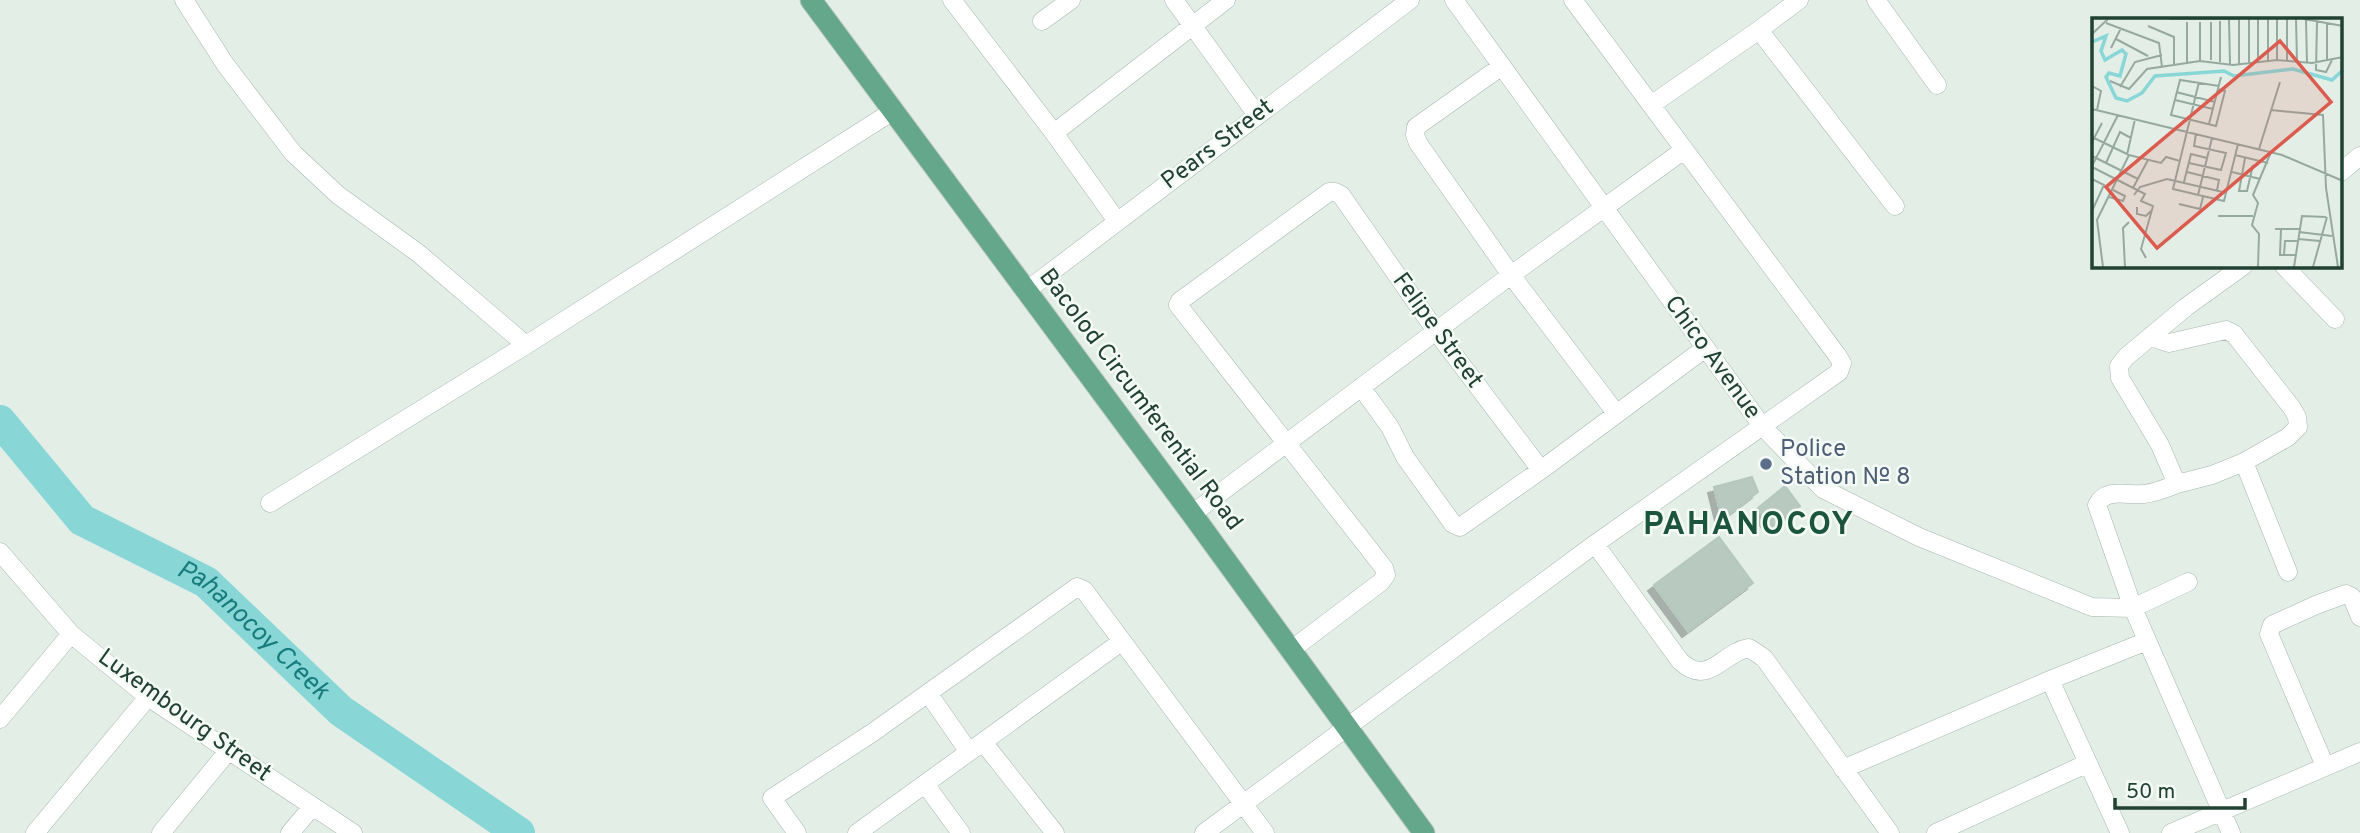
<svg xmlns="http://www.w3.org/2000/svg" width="2360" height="833" font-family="Overpass,sans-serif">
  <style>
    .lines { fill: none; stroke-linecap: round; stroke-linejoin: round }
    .river { stroke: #88d7d6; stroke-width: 32 }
    .building { fill: #b8c9c0; stroke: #b5c8bd; stroke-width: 2; filter: url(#shadow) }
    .street-casing { stroke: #a5b7ad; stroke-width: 19 }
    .primary-casing { stroke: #c1cac6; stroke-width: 23 }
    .street { stroke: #fff; stroke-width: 18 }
    .primary { stroke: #65a78b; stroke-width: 21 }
    .service-dot { fill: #5c6f8a; stroke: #f4faf6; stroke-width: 2.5 }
    .labels { text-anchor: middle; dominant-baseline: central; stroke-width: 5; stroke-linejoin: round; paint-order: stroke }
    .street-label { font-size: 24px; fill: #214133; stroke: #f4faf6 }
    .service-label { font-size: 24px; fill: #4e5e75; stroke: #f4faf6; text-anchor: start }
    .water-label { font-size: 26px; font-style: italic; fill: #167c7c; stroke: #f4faf6 }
    .district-label { font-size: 32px; font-weight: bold; letter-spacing: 2px; fill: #1b553d; stroke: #f4faf6 }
    .inset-river { fill: none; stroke: #88d7d6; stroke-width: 3.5 }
    .inset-road { fill: none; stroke: #95a99f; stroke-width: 2 }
    .view { fill: #db5c4f; fill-opacity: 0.15; stroke: #db5c4f; stroke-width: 3.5 }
    .inset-edge { fill: none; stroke: #214133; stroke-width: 3.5 }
  </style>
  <defs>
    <filter id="shadow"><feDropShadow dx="-6" dy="6" stdDeviation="0" flood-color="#0004"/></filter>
  </defs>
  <rect width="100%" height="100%" fill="#e3eee7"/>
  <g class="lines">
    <path class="river" id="s1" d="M0 421 82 520 206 582 341 711 519 833"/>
  </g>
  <path class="building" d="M1752 477 1758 492 1722 519 1714 487Z
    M1785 486 1800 506 1773 528 1757 509Z
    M1719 537 1753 583 1688 631 1654 585Z"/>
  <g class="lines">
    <g class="street-casing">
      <path id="street" d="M184 0 225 64 293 153 338 195 418 253 526 345
        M952 0 1054 133 1117 221
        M1174 0 1257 115
        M1454 0 1762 426 1823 489 1919 537 2092 607 2133 608 2188 582
        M1876 0 1937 85
        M1042 21 1071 0
        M1759 30 1799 0
        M1502 66 1416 127 1415 135 1418 143 1511 275 1616 413
        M1651 105 1759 30 1895 206
        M1054 133 1226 0
        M2341 172 2360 156
        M2284 266 2335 319
        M1026 291 1410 0
        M2152 335 2160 340 2169 343 2226 330 2234 334 2292 408 2297 417 2298 427 2288 437 2244 462
        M1361 387 1390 427 1405 457 1453 524 1460 527 1541 470 1704 349
        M2177 484 2212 475 2244 462 2288 572
        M270 503 526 345 893 111
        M1192 514 1511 275 1684 150
        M1595 544 1680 661C1709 688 1722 652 1749 648L1764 658 1890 833
        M0 552 71 634 148 697 353 833
        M1291 650 1381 582 1386 575 1384 568 1178 305 1180 301 1329 192H1335L1341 195 1436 331 1541 470
        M2050 680 2120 833
        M928 693 969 752
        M0 719 71 634
        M983 742 1055 833
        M2325 766 2269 634 2272 625 2316 605 2346 594 2352 597 2360 617
        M1843 769 2050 680 2147 641
        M925 784 961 833
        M35 833 148 697
        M161 833 229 750
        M290 833 312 807
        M797 833 772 798 872 733 1077 587 1084 590 1265 833
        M857 833 1121 642
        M1204 833 1595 544 1839 372 1842 363 1837 355 1573 0
        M1936 833 2088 763
        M2171 833 2360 752
        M2231 833 2133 608 2097 505C2106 487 2128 496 2144 494 2155 493 2167 488 2177 484L2160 445 2120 378 2119 366 2126 357 2186 307 2243 266"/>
    </g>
    <g class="primary-casing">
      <path id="primary" d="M811 0 1192 514 1424 833"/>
    </g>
    <use href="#street" class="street"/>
    <use href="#primary" class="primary"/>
  </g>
  <circle class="service-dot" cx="1766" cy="464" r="7"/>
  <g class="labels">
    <g class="street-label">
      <text transform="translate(1218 145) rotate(-37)">Pears Street</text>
      <text transform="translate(1437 331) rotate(54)">Felipe Street</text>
      <text transform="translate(1712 358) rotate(54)">Chico Avenue</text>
      <text transform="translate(1140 400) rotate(53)">Bacolod Circumferential Road</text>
      <text transform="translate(184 716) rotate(36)">Luxembourg Street</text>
    </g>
    <g class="service-label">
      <text x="1780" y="450">Police<tspan x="1780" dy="28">Station № 8</tspan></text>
    </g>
    <g class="water-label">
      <text stroke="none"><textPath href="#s1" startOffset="334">Pahanocoy Creek</textPath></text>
    </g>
    <g class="district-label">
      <text x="1749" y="526">PAHANOCOY</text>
    </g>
  </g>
  <g transform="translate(2092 18)">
    <rect width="250" height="250" fill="#e3eee7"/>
    <path class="inset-river" d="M0 24 14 18 9 33 13 42 30 32 34 36 28 58 17 55 14 59 24 80 35 83 50 75 63 58 132 53 142 58 201 51 240 62 251 52"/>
    <path class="inset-road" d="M77 1H145M147 1V47M166 1V44M176 1V43M185 1V42M195 1V42M204 1 205 44M212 1 251 8M214 1 215 45M137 2 138 46M128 3V44M95 4V45M108 4V43M119 4V42M225 4 224 52 234 54 240 42M14 5 67 25 70 49M235 5V42M56 8 82 19V47M0 16 16 1M24 21 56 38M19 30 29 10M157 45V1M18 63 37 71 55 51 108 43 141 47 185 42 220 45 251 39M107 64 81 171 132 183 146 126M0 68 9 73 5 92M28 69 43 44 70 37M126 71 133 73 124 108 79 97 88 62 127 68M84 74 123 84M83 82 121 91M0 91 190 137 251 163M179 92 231 97 234 170 246 249M117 106 129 59M0 119 37 137 69 145 74 139 88 143M0 124 10 105M167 131 188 64M35 137 43 101M143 137 176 145M0 138 46 161M153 140 147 173H155L161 147M14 145 28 114 39 120M97 145 129 152 134 135 102 128 104 116M0 148 26 97M0 149 53 176 49 183 61 188 49 231 54 240M95 154 127 162 125 172M140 154 168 161M0 161 12 167 0 193M92 164 99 136 115 140M41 170 56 142M42 177 48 169 75 161 135 175M106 177 120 120M17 179 31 183 33 178 21 172M87 186 108 191 111 179M45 189V196L54 198 59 193M126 198H161M183 211H207M189 211 188 237H203M207 214 240 218M206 221 228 223M192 237 193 223H205M11 249 5 202 37 137M33 249 31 210 37 204M166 249 167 216 160 207 166 185 161 177 179 134M202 249 210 198 234 199M221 249 235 199"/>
    <path class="view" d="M188 23 239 84 65 230 14 169Z"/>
    <rect width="250" height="250" class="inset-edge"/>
  </g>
  <path d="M2115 798v10h130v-10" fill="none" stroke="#214133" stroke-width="3.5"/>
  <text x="2126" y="798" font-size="21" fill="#214133" stroke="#f4faf6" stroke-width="5" paint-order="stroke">50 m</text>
</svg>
